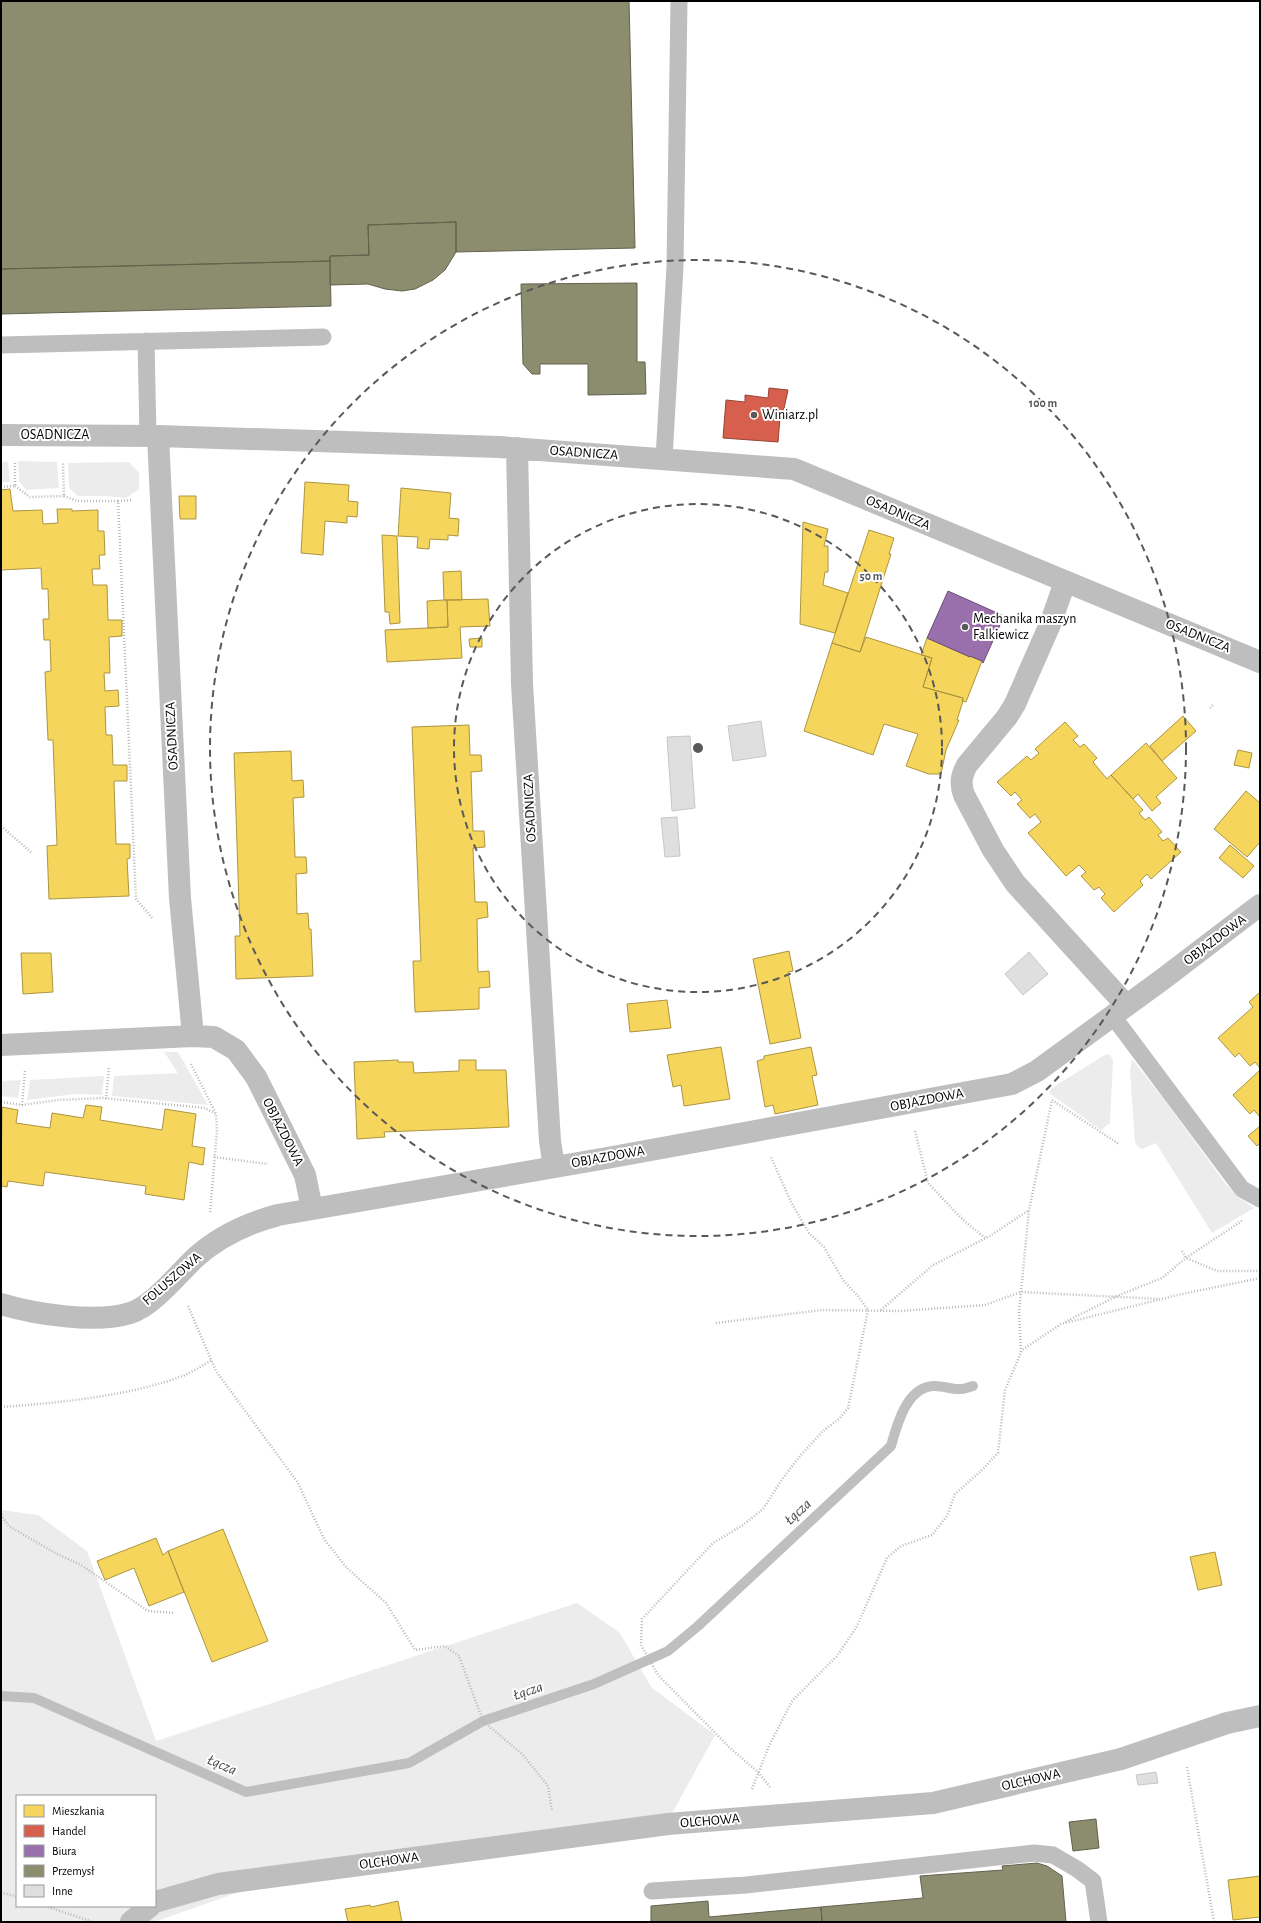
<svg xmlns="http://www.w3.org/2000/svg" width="1261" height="1923" font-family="'Alegreya Sans',sans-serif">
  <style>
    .green { fill: #ececec; fill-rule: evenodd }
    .homes { fill: #f6d55c; stroke: #ac9540 }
    .shops { fill: #d6604d; stroke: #964336 }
    .offices { fill: #9970ab; stroke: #6b4e78 }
    .industry { fill: #8c8c6e; stroke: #62624d }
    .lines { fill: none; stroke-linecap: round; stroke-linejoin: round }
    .stream { stroke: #bfbfbf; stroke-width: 10 }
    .building { fill: #dfdfdf; stroke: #c7c7c7 }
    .path { stroke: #b9b9b9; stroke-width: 2.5; stroke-dasharray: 1 2; stroke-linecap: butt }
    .service { stroke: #bebebe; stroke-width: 17 }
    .minor { stroke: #bebebe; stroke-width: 22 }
    .ring { fill: none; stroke: #595959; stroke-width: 2; stroke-dasharray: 7 5 }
    .poi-dot { fill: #595959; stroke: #fff; stroke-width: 1.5 }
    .labels { text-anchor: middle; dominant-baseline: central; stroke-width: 4; stroke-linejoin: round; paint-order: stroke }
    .poi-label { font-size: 14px; fill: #000; stroke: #fff; text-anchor: start }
    .street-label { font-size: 14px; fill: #000; stroke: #fff }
    .water-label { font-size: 15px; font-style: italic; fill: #444; stroke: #fff }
    .centre { fill: #595959; stroke: #fff; stroke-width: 2 }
    .ring-label { font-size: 12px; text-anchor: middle; font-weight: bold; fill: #595959; stroke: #fff; stroke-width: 4; stroke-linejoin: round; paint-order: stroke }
  </style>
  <rect width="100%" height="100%" fill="#fff"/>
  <path class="green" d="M18 461 57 462 59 488 26 490 19 481Z
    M1 462H8L10 482H1Z
    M129 462 139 473V489L126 498 105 496H78L69 488 68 463Z
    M164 1052H178L208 1105 112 1096 114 1076 178 1073Z
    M1109 1054 1113 1060 1110 1123 1101 1130 1049 1093 1052 1088 1103 1056Z
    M1132 1059 1163 1098 1225 1183 1237 1196 1254 1208 1212 1233 1156 1143 1142 1149 1138 1147 1135 1142 1130 1071Z
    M104 1076 102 1095 75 1094 27 1100 30 1080Z
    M21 1080 18 1098 1 1096V1081Z
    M1 1510 38 1515 87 1551 156 1741 577 1603 620 1633 651 1687 715 1735 669 1819 287 1875 154 1922H1ZM17 1796H155V1906H17Z"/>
  <path class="homes" d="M305 482 349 485 348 501 358 502 357 517 347 516V523L325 521 323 555 301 553Z
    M401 488 451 493 449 518 459 519 458 536 448 535V540L430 539 429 549 417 548 418 537 398 536Z
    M10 489 13 511 42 510 43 524 58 523 57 509H72V511L98 510V531H104L105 555H99L100 569H92L93 585H107L108 620H122V636L109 637 110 673H104L105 691 118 690 119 706 105 707 106 735H112L113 765H127V781H114L116 844H130V858L127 859 129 896 49 899 47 846 57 845 53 740H48L45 672 51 671 50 640H44L43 619H49L48 589H42L41 568 1 570V490Z
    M179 496H196V519H180Z
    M803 522 828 529 824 546H828V572H825L823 585 848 593 835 633 800 624Z
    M869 530 894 538 889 554H891L860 652 832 643Z
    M382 535 397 536 400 623 390 624 389 612H385Z
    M461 571 462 600H444L443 572Z
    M488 599 490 626 460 627 462 658 387 662 385 630 448 627 447 600Z
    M444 600H447L448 627 428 628 427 601Z
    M866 637 932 658 923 687 963 698V701L957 720H959L946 750 941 774H929L906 766 918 734 884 724 873 755 804 731 832 643 860 652Z
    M482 638V647H470L469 639Z
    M927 638 970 657V656L982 661 966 702 962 701 963 698 923 687 932 658 921 655Z
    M1183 716 1196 731 1162 761 1150 746Z
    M1065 722 1078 736 1073 740 1080 747 1084 744 1097 758 1093 762 1107 779 1111 775 1143 810 1139 813 1145 820 1149 817 1162 832 1158 835 1163 841 1168 838 1181 852 1151 879 1147 874 1140 881 1143 885 1114 912 1101 898 1105 894 1099 887 1094 890 1081 876 1086 872 1079 865 1066 876 1028 833 1041 822 1035 814 1030 818 1017 804 1022 800 1015 792 1011 796 997 782 1027 756 1031 760 1039 753 1035 749Z
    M469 725 470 755H481L482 771 471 772 473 831H484L485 847 473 848 475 902H487L488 917 477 919 478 972 489 971 490 987 479 988V1009L415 1012 413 961H421L412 727Z
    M1146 743 1177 778 1156 797 1161 803 1152 811 1138 794 1133 799 1111 775Z
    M1238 750 1252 753 1249 768 1234 765Z
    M291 751 292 781 303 780 304 797 293 798 295 857H306L307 873 296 874 297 914 308 913 309 929H311L313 976 236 979 235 936H240L234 753Z
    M1246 791 1260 803V842L1247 857 1214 829Z
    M1230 845 1254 866 1243 878 1219 858Z
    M789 951 793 971 788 972 801 1038 770 1044 753 959Z
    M21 953H51L53 992 23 994Z
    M1260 992V1068L1255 1062 1250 1066 1239 1053 1235 1057 1218 1038 1253 1007 1249 1002Z
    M667 1000 671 1028 630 1032 627 1004Z
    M721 1047 730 1099 684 1106 681 1085 673 1087 667 1055Z
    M811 1047 817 1075 812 1076 818 1105 775 1114 773 1105 765 1107 757 1061 764 1059V1056Z
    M398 1060V1062H413L414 1073 459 1071V1060H476V1070H506L509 1127 384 1132 385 1137 357 1139 354 1062Z
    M1260 1070V1117L1254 1110 1250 1114 1233 1095Z
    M86 1105 102 1107 100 1120 162 1130 165 1109 196 1114 192 1146 205 1148 203 1165 189 1162 184 1200 145 1194 146 1186 45 1172 43 1186 8 1181 7 1187 1 1186 2 1107 18 1110 16 1123 50 1128 52 1113 83 1118Z
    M1260 1126V1143L1257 1146 1248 1136Z
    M223 1529 268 1641 212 1662 168 1551Z
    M156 1538 163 1555 168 1551 184 1592 149 1606 134 1568 105 1580 97 1561Z
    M1215 1552 1222 1585 1198 1590 1190 1557Z
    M1260 1876V1917L1233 1920 1228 1880Z
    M398 1901 402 1922H348L345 1909 370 1905 371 1907Z"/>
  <path class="shops" d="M769 388 788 390 782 418H780L778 442 723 438 726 400 745 402V395L768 398Z"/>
  <path class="offices" d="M948 591 1004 616 983 663 982 661 970 656V657L927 638Z"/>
  <path class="industry" d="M1 1H629L635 248 456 252V222L368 225 369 255 330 256V261L1 269Z
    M456 222V252L445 270 433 280 415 289 402 291 385 289 368 284 330 285V256L369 255 368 225Z
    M330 261 331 306 1 314V269Z
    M637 283V362H645L646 394 588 395V364H540V374H532L523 364 521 284Z
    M1096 1819 1099 1848 1073 1851 1069 1822Z
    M1037 1863 1047 1866 1062 1876 1066 1922H822L821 1907 923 1898 920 1876 1003 1870 1002 1866Z
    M708 1901 709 1917 821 1907 822 1922H651V1906Z"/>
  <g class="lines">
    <path class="stream" d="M1 1696 34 1698 246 1792 409 1763 483 1721 594 1684 668 1651 698 1626 891 1446C897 1425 906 1388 933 1386 942 1385 952 1390 961 1389 965 1389 969 1387 973 1386"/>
  </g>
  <path class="building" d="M761 721 766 756 733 761 728 726Z
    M690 736 695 808 672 811 667 737Z
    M677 817 680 856 665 857 661 818Z
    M1029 952 1048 974 1023 995 1005 974Z
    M1156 1772 1158 1783 1138 1785 1136 1775Z"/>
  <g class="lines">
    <path class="path" d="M15 486 30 497 64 496 63 462
      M1 487 15 486V463
      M64 496 77 501H118L136 899 153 919
      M118 501 133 500
      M1210 708 1214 704
      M1 826 32 853
      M191 1064 216 1114
      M106 1099 109 1067
      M1052 1100 1119 1144
      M1 1102 22 1105 58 1100 103 1098 205 1108 216 1114 217 1130 210 1213
      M22 1105 25 1071
      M915 1131 928 1183 962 1219 985 1238
      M214 1157 268 1164
      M1182 1251 1186 1258 1217 1271H1260
      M188 1306 216 1371 298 1483 324 1539 346 1567 386 1603 415 1650 445 1646 459 1656 483 1721 523 1755 548 1786 552 1811
      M881 1310 933 1265 990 1236 1029 1210
      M1065 1322 1117 1296 1162 1278 1186 1258 1243 1220
      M716 1323 822 1310 900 1311 985 1305 1021 1292 1160 1299
      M1021 1352 1019 1312 1029 1210 1052 1100
      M1 1407C58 1403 132 1396 185 1375 194 1371 203 1365 212 1360
      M1 1515 9 1526 55 1553 81 1565 148 1611 175 1613
      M1187 1767 1214 1922
      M770 1787 758 1772 730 1748 658 1675 641 1645 642 1619 713 1543 743 1525 763 1509 783 1478 800 1456 822 1432 840 1418 848 1408 868 1310 858 1296 843 1280 824 1247 809 1233 791 1202 771 1157
      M752 1789 769 1746 792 1701 837 1656 857 1626 887 1558 901 1546 932 1535 947 1516 955 1494 982 1470 998 1453 1005 1390 1022 1350 1061 1324 1182 1294 1260 1278
      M1 1892 17 1897
      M45 1906 93 1922"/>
    <path class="service" d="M146 341 148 436
      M1 345 323 337
      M664 458 675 267 679 1
      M1112 1015 1242 1189 1260 1199
      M652 1891 746 1885 1034 1853 1053 1855 1077 1869 1093 1881 1099 1922"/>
    <path class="minor" d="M1 435 158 436 499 447 794 469 1260 662
      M158 436 180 898 193 1036
      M517 448 522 684 550 1141 554 1167
      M1065 582 1051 622 1015 704 1007 717 967 765C961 776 960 784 964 795L993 850 1015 883 1126 1005
      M1 1045 193 1036 214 1037 236 1050 256 1077 305 1175 312 1209
      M1 1304C35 1314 96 1324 130 1313 153 1306 178 1274 195 1258 219 1236 248 1223 278 1215L607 1158 1012 1084 1037 1071 1163 979 1260 905
      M155 1902 218 1884 668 1824 933 1803 1121 1759 1227 1723 1260 1716
      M131 1922 150 1906"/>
  </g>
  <g class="ring">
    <circle cx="698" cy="748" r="244"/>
    <circle cx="698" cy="748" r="488"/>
  </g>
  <g class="poi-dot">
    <circle cx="754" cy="415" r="4"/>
    <circle cx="965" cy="627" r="4"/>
  </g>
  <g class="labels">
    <g class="poi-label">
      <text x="762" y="415">Winiarz.pl</text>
      <text x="973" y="619">Mechanika maszyn<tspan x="973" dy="16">Falkiewicz</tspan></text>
    </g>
    <g class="street-label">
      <text x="55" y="435">OSADNICZA</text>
      <text transform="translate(584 453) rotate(4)">OSADNICZA</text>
      <text transform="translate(898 513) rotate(23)">OSADNICZA</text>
      <text transform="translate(1198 636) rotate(22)">OSADNICZA</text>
      <text transform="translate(172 736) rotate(-93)">OSADNICZA</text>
      <text transform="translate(530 808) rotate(-93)">OSADNICZA</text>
      <text transform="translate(1215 940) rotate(-37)">OBJAZDOWA</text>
      <text transform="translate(927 1100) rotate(-11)">OBJAZDOWA</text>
      <text transform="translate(283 1132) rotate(63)">OBJAZDOWA</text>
      <text transform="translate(608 1157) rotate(-10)">OBJAZDOWA</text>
      <text transform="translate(172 1279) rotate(-41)">FOLUSZOWA</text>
      <text transform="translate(1031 1780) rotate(-13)">OLCHOWA</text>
      <text transform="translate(710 1821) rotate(-5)">OLCHOWA</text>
      <text transform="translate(389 1861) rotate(-8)">OLCHOWA</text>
    </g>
    <g class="water-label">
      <text transform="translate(798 1512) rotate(-43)">Łącza</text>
      <text transform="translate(528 1691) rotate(-18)">Łącza</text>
      <text transform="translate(222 1765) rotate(24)">Łącza</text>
    </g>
  </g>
  <circle cx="698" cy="748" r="6" class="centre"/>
  <g class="ring-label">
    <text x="1043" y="407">100 m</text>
    <text x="871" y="580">50 m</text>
  </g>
  <rect width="1261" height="1923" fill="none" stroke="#000000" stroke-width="4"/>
  <rect x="16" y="1795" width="140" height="112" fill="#ffffff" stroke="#999999"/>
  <rect x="24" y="1805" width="20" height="12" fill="#f6d55c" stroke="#999999"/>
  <text x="52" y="1815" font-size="12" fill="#000000">Mieszkania</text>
  <rect x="24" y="1825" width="20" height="12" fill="#d6604d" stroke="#999999"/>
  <text x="52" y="1835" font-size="12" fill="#000000">Handel</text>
  <rect x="24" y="1845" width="20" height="12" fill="#9970ab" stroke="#999999"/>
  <text x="52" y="1855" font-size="12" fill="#000000">Biura</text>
  <rect x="24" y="1865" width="20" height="12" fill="#8c8c6e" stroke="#999999"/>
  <text x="52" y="1875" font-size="12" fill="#000000">Przemysł</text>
  <rect x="24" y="1885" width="20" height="12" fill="#dfdfdf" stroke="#999999"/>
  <text x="52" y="1895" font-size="12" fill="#000000">Inne</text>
</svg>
